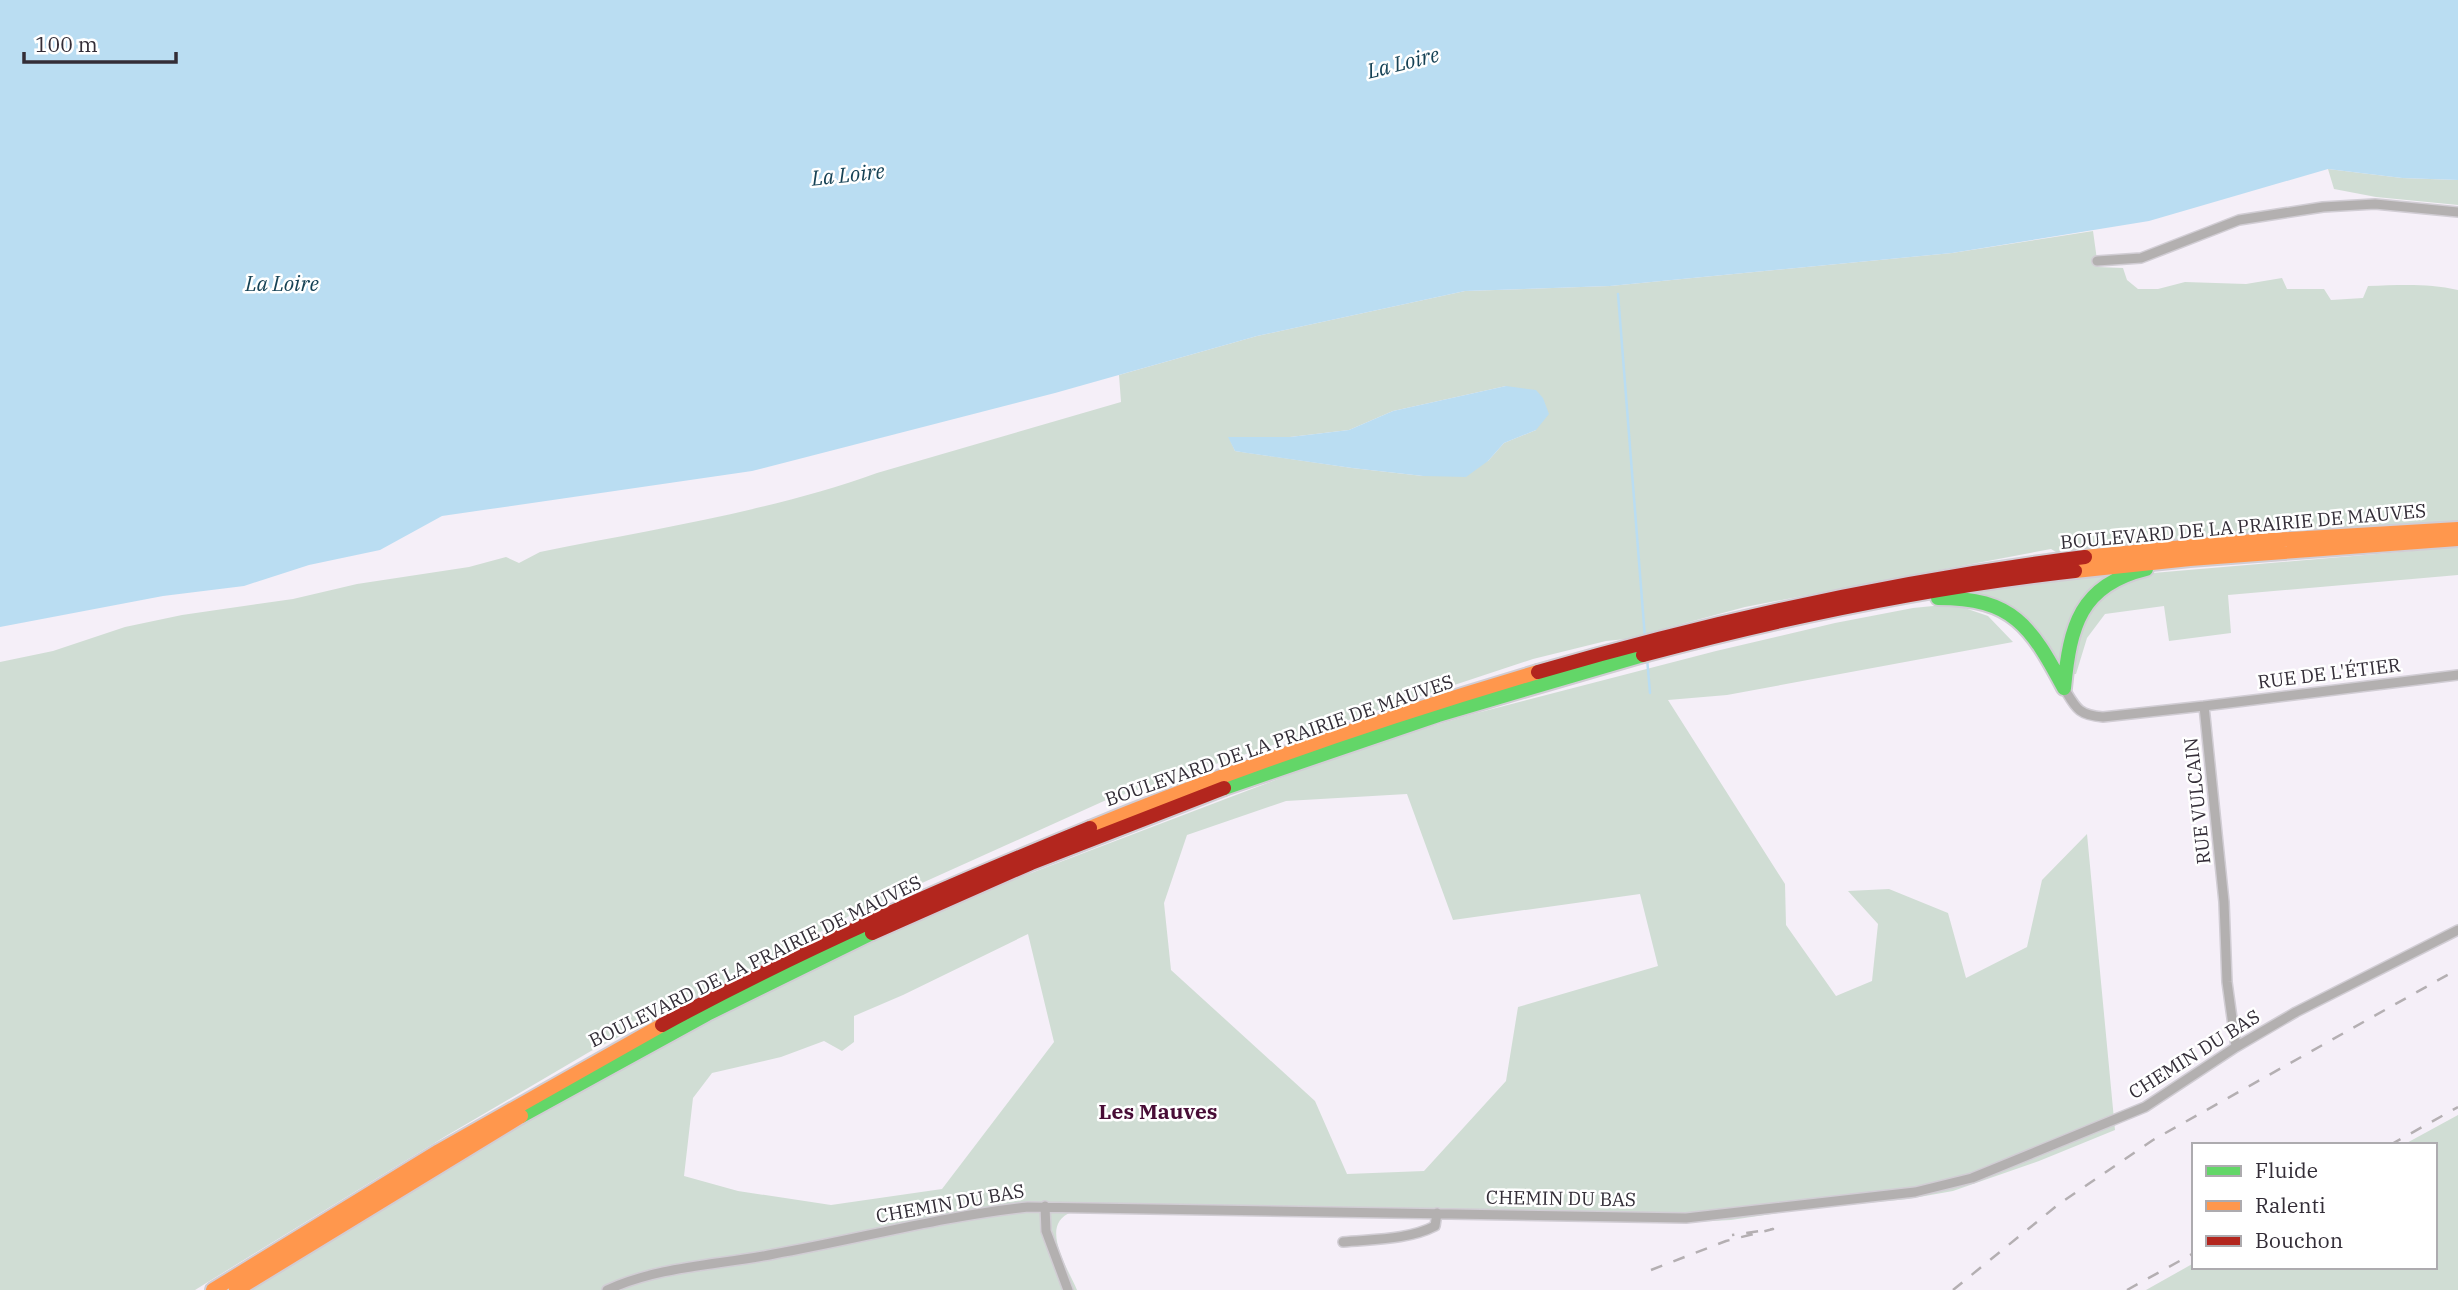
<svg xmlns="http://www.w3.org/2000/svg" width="2458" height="1290" font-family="'IBM Plex Serif',serif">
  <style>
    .green { fill: #d0ddd4; fill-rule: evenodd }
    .water { fill: #baddf2 }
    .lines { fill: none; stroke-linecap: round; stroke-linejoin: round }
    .stream { stroke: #baddf2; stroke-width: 2.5 }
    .street-casing { stroke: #d1cdd4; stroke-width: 12 }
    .fast-casing { stroke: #d1cdd4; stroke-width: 18 }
    .slow-casing { stroke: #d1cdd4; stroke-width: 18 }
    .jam-casing { stroke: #d1cdd4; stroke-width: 18 }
    .street { stroke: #b3b0b0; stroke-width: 9 }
    .fast { stroke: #63d668; stroke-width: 14 }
    .slow { stroke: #ff974d; stroke-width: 14 }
    .jam { stroke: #b3261e; stroke-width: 14 }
    .rail { stroke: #b4afb2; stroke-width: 2.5; stroke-dasharray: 12 12; stroke-linecap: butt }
    .labels { text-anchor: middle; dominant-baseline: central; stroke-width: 5; stroke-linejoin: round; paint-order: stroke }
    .street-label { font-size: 19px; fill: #332d37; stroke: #fff }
    .water-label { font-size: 21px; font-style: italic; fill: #164255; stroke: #fff }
    .neighbourhood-label { font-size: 21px; font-weight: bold; fill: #480d36; stroke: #fff }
  </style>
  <rect width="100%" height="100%" fill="#f5eff8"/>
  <path class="green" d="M2328 169 2402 178 2458 180V205L2376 197 2334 189Z
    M2093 231 2098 267 2123 268 2127 280 2138 289H2158L2185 282 2246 284 2282 278 2287 289H2324L2331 300 2363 298 2368 286C2399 285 2428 283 2458 290V521L2061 555 2051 549 1745 607 1626 639 1606 641 1533 659 1104 801 851 915 749 971 591 1051 446 1136 195 1290H0V662L53 651 125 627 182 615 293 599 357 584 469 567 506 557 519 563 540 552C653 529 769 512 877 473L1121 402 1119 375 1257 336 1465 291 1610 286 1952 253ZM1506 386 1536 430 1504 443 1488 461 1423 476 1352 468 1235 451 1229 437H1290L1349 430 1393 411Z
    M2458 547V575L2228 595 2231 633 2169 641 2164 606 2105 614 2087 638 2076 674H2073C2074 662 2073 647 2076 635 2085 603 2111 586 2141 574Z
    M2111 573 2114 575 2089 593 2062 671 2044 640 1975 594 1976 591Z
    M1953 604 1988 616 2013 642 1727 695 1668 700 1785 884 1786 925 1836 996 1872 981 1878 924 1848 891 1889 889 1948 913 1966 978 2027 947 2042 880 2087 834 2115 1130 2039 1161 1953 1191 1908 1199 1805 1209 1731 1220 1677 1223 1072 1212C1038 1224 1068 1268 1077 1290H250L370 1211 608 1075 713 1018 885 935 981 892 1362 747 1473 714 1716 651 1835 623 1913 608ZM1407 794 1453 920 1640 894 1658 966 1518 1007 1506 1081 1424 1171 1347 1174 1315 1101 1171 970 1164 903 1187 835 1286 801ZM1028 934 1054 1042 942 1189 831 1205 738 1191 684 1176 693 1098 712 1073 781 1057 824 1041 842 1051 854 1042V1016L903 995Z
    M2458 1115V1290H2146L2194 1263V1267H2435V1145H2403Z"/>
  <path class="water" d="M0 0H2458V180L2402 178 2328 169 2149 221 1952 253 1610 286 1465 291 1257 336 1055 393 752 471 442 516 380 550 309 565 244 586 163 596 0 627Z
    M1506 386 1536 390 1543 398 1549 414 1536 430 1504 443 1488 461 1466 477 1423 476 1352 468 1247 453 1235 451 1228 437H1290L1349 430 1393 411Z"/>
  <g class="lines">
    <path class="stream" d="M1618 294 1645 638
      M1647 658 1650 693"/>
    <g class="street-casing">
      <path id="street" d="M2097 261 2141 258 2239 220 2323 207 2375 204 2458 212
        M2064 688C2076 708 2078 715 2103 717L2204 706 2224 902 2227 982 2236 1047
        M2204 706 2458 675
        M1045 1206 1046 1231 1068 1290
        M1343 1242C1373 1239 1408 1240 1435 1226L1437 1213
        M607 1290C659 1266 719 1265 774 1254 859 1239 942 1216 1028 1207L1686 1218 1915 1192 1972 1178 2145 1107 2236 1047 2296 1012 2458 930"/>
    </g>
    <g class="fast-casing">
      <path id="fast" d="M1938 598C2013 598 2031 626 2064 688
        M2064 688C2070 626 2080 585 2146 569
        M1224 788 1438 715 1643 655
        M521 1116 707 1014 872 933"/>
    </g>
    <g class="slow-casing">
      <path id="slow" d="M2085 557 2223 543 2458 529
        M2075 571 2190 559 2458 539
        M1090 828C1236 768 1386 717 1538 672
        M213 1290 439 1151 662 1025
        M236 1290 521 1116"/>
    </g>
    <g class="jam-casing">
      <path id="jam" d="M1643 655C1785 617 1929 587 2075 571
        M1538 672C1717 620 1899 580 2085 557
        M872 933 1031 863 1224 788
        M662 1025C800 950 945 887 1090 828"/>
    </g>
    <use href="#street" class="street"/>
    <use href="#fast" class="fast"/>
    <use href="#slow" class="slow"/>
    <use href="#jam" class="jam"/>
    <path class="rail" d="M2390 1145 2458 1107
      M1651 1270 1726 1241 1773 1229 1732 1235
      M1953 1290 2059 1204 2153 1140 2458 969
      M2127 1290 2194 1253"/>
  </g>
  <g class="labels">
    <g class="street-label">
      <text transform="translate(2243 526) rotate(-5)">BOULEVARD DE LA PRAIRIE DE MAUVES</text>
      <text transform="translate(2329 673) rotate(-7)">RUE DE L'ÉTIER</text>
      <text transform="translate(1279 740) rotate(-19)">BOULEVARD DE LA PRAIRIE DE MAUVES</text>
      <text transform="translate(2197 801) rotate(-96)">RUE VULCAIN</text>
      <text transform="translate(755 961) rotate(-26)">BOULEVARD DE LA PRAIRIE DE MAUVES</text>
      <text transform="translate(2194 1054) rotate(-32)">CHEMIN DU BAS</text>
      <text transform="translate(1561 1198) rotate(1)">CHEMIN DU BAS</text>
      <text transform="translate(950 1203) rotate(-10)">CHEMIN DU BAS</text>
    </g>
    <g class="water-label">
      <text transform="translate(1403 62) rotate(-14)">La Loire</text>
      <text transform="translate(848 174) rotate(-6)">La Loire</text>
      <text x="282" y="283">La Loire</text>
    </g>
    <g class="neighbourhood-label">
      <text x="1158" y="1111">Les Mauves</text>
    </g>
  </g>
  <rect x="2192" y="1143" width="245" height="126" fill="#ffffff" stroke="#adabaf" stroke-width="2"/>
  <rect x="2206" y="1166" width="35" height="10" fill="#63d668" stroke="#adabaf" stroke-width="2"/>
  <text x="2255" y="1178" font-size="21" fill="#332d37">Fluide</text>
  <rect x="2206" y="1201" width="35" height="10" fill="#ff974d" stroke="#adabaf" stroke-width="2"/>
  <text x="2255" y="1213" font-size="21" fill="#332d37">Ralenti</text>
  <rect x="2206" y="1236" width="35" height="10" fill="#b3261e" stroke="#adabaf" stroke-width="2"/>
  <text x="2255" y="1248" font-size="21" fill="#332d37">Bouchon</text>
  <path d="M24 52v10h152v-10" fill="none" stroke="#332d37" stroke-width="3.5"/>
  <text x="35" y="52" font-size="21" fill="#332d37" stroke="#ffffff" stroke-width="5" paint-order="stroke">100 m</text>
</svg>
